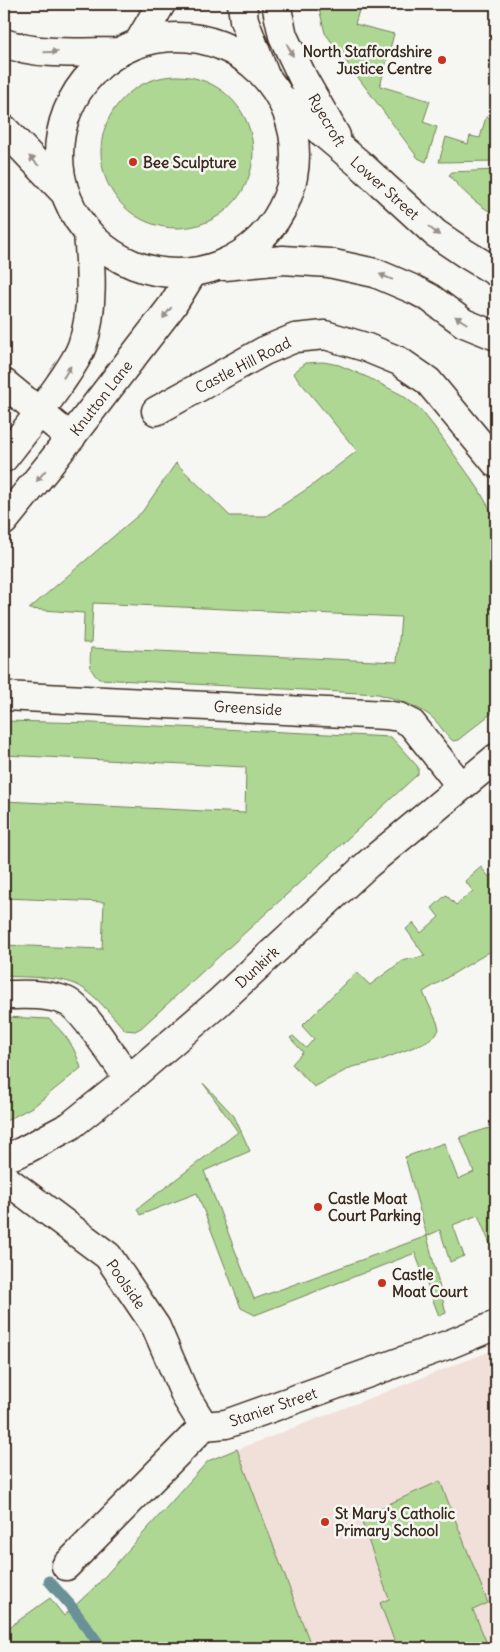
<svg xmlns="http://www.w3.org/2000/svg" width="500" height="1652" font-family="Delius,sans-serif">
  <style>
    .built { fill: #f1e0d9 }
    .green { fill: #aed794; stroke: #748059 }
    .lines { fill: none; stroke-linecap: round; stroke-linejoin: round }
    .stream { stroke: #6a9197; stroke-width: 11 }
    .street-casing { stroke: #3b2a1e; stroke-width: 31 }
    .secondary-casing { stroke: #3b2a1e; stroke-width: 31 }
    .highway-casing { stroke: #3b2a1e; stroke-width: 31 }
    .street { stroke: #f6f6f2; stroke-width: 28 }
    .secondary { stroke: #f6f6f2; stroke-width: 28 }
    .highway { stroke: #f6f6f2; stroke-width: 28 }
    .oneway { fill: #989088 }
    .poi-dot { fill: #c8321e; stroke: #f6f6f2; stroke-width: 2 }
    .labels { text-anchor: middle; dominant-baseline: central; stroke-width: 5; stroke-linejoin: round; paint-order: stroke }
    .poi-label { font-size: 15px; font-weight: bold; fill: #3b2a1e; stroke: #f6f6f2; text-anchor: start }
    .street-label { font-size: 15px; fill: #3b2a1e; stroke: #f6f6f2 }
  </style>
  <rect width="100%" height="100%" fill="#f6f6f2"/>
  <filter id="ink" filterUnits="userSpaceOnUse"><feTurbulence type="fractalNoise" baseFrequency=".02" numOctaves="2"/><feDisplacementMap in="SourceGraphic" scale="10" xChannelSelector="R" yChannelSelector="G"/><feConvolveMatrix kernelMatrix="1 2 1 2 8 2 1 2 1" color-interpolation-filters="sRGB"/></filter>
  <g filter="url(#ink)">
    <path class="built" d="M496 1349V1648H141L208 1461Z"/>
    <path class="green" d="M318 4H349L360 7 355 24 394 34 380 86 430 101 423 122 437 127 426 162 418 158 325 33Z
      M101 152a76 76 0 1 1 152 0a76 76 0 1 1-152 0Z
      M486 117 496 120V161L439 162 446 137 468 144 470 136 480 138Z
      M496 170V215C477 205 462 191 449 175L452 172Z
      M323 362 339 365 369 378 402 395 420 409 433 425 478 488 496 520V707L493 712 458 740 453 741C444 734 439 722 429 715 414 704 395 699 378 694L99 679C88 670 90 660 91 648L397 662 401 617 93 603 91 643H83L84 613 29 609 142 512 176 463 230 516H266L310 487 357 451 293 373 306 363Z
      M4 721 93 723 391 737 418 767V774L141 1028 135 1031 125 1030C112 1016 100 1000 84 989 65 975 27 978 4 976V945L102 949 104 902 4 898V801L245 813 246 767 4 755Z
      M481 867 489 877 496 872V931L494 934V953L491 951 423 992 437 1022 439 1029 436 1035 424 1043 376 1062 352 1067 314 1087 292 1064 303 1052 290 1038 293 1036 306 1048 314 1039 302 1026 356 972 370 985 402 961 425 956 406 929 413 923 421 933 439 917 432 908 446 895 456 905 473 891 465 881Z
      M4 1017 49 1019C66 1035 74 1045 81 1068L34 1106 4 1122Z
      M203 1083 234 1116 250 1151 204 1171 254 1299 427 1236 405 1157 444 1143 458 1179 474 1172 460 1137 496 1126V1241L490 1244 478 1215 453 1225 464 1256 450 1262 440 1230 427 1236 446 1313 439 1316 415 1253 255 1315 241 1308 197 1193 140 1215 137 1209 238 1132Z
      M237 1449 312 1648H4V1631L50 1598 64 1616 98 1584 208 1461Z
      M440 1481 488 1603 473 1610 489 1648H397L380 1603 389 1599 360 1517Z"/>
    <g class="lines">
      <path class="stream" d="M49 1581 71 1606 102 1648"/>
      <g class="street-casing">
        <path id="street" d="M4 383 71 438
          M156 411 264 351 295 338 325 335 365 347 399 361 428 381 496 463
          M4 696 386 715 399 717 411 723 461 786
          M4 995C24 995 47 993 66 1001 83 1008 116 1062 129 1079
          M4 1158 21 1152 70 1126 129 1079 218 1003 368 864 496 758
          M4 1178 108 1256 156 1327 186 1397 204 1426
          M66 1566 204 1426 226 1424 450 1344 496 1325"/>
      </g>
      <g class="secondary-casing">
        <path id="secondary" d="M4 458C23 434 41 411 59 385 67 373 77 360 82 346 94 312 91 268 88 233
          M4 521 50 464 172 306 193 272"/>
      </g>
      <g class="highway-casing">
        <path id="highway" d="M242 4 244 20 265 76
          M276 4 283 36 304 80 336 136
          M59 155a118 118 0 1 1 236 0a118 118 0 1 1-236 0Z
          M139 42 161 4
          M4 43C40 56 80 52 118 52
          M280 97 362 166 435 233 466 254 496 272
          M4 129 65 193
          M225 266 283 260 329 263 375 273 415 290 430 298 464 323 496 336"/>
      </g>
      <use href="#street" class="street"/>
      <use href="#secondary" class="secondary"/>
      <use href="#highway" class="highway"/>
    </g>
    <defs><path id="oneway-solid" d="M-6-.8H1V-3.2L6.5 0L1 3.2V.8H-6Z" transform="scale(1.25)"/></defs>
    <g class="oneway">
      <use href="#oneway-solid" transform="translate(290 50) rotate(64)"/>
      <use href="#oneway-solid" transform="translate(51 52) rotate(-1)"/>
      <use href="#oneway-solid" transform="translate(34 161) rotate(-134)"/>
      <use href="#oneway-solid" transform="translate(434 231) rotate(39)"/>
      <use href="#oneway-solid" transform="translate(386 277) rotate(-157)"/>
      <use href="#oneway-solid" transform="translate(167 313) rotate(128)"/>
      <use href="#oneway-solid" transform="translate(461 320) rotate(-148)"/>
      <use href="#oneway-solid" transform="translate(67 372) rotate(-58)"/>
      <use href="#oneway-solid" transform="translate(41 476) rotate(129)"/>
    </g>
  </g>
  <g class="poi-dot">
    <circle cx="442" cy="60" r="5"/>
    <circle cx="133" cy="162" r="5"/>
    <circle cx="318" cy="1207" r="5"/>
    <circle cx="382" cy="1283" r="5"/>
    <circle cx="325" cy="1522" r="5"/>
  </g>
  <g class="labels">
    <g class="poi-label">
      <text x="432" y="51" text-anchor="end">North Staffordshire<tspan x="432" dy="17">Justice Centre</tspan></text>
      <text x="143" y="162">Bee Sculpture</text>
      <text x="328" y="1198">Castle Moat<tspan x="328" dy="17">Court Parking</tspan></text>
      <text x="392" y="1274">Castle<tspan x="392" dy="17">Moat Court</tspan></text>
      <text x="335" y="1513">St Mary's Catholic<tspan x="335" dy="17">Primary School</tspan></text>
    </g>
    <g class="street-label">
      <text transform="translate(327 120) rotate(60)">Ryecroft</text>
      <text transform="translate(385 188) rotate(42)">Lower Street</text>
      <text transform="translate(243 365) rotate(-27)">Castle Hill Road</text>
      <text transform="translate(101 398) rotate(-52)">Knutton Lane</text>
      <text transform="translate(248 708) rotate(3)">Greenside</text>
      <text transform="translate(257 967) rotate(-43)">Dunkirk</text>
      <text transform="translate(126 1284) rotate(55)">Poolside</text>
      <text transform="translate(273 1407) rotate(-19)">Stanier Street</text>
    </g>
  </g>
  <rect width="500" height="1652" fill="none" stroke="#f6f6f2" stroke-width="20"/>
  <rect x="10" y="10" width="480" height="1632" fill="none" stroke="#3b2a1e" stroke-width="2" filter="url(#ink)"/>
</svg>
